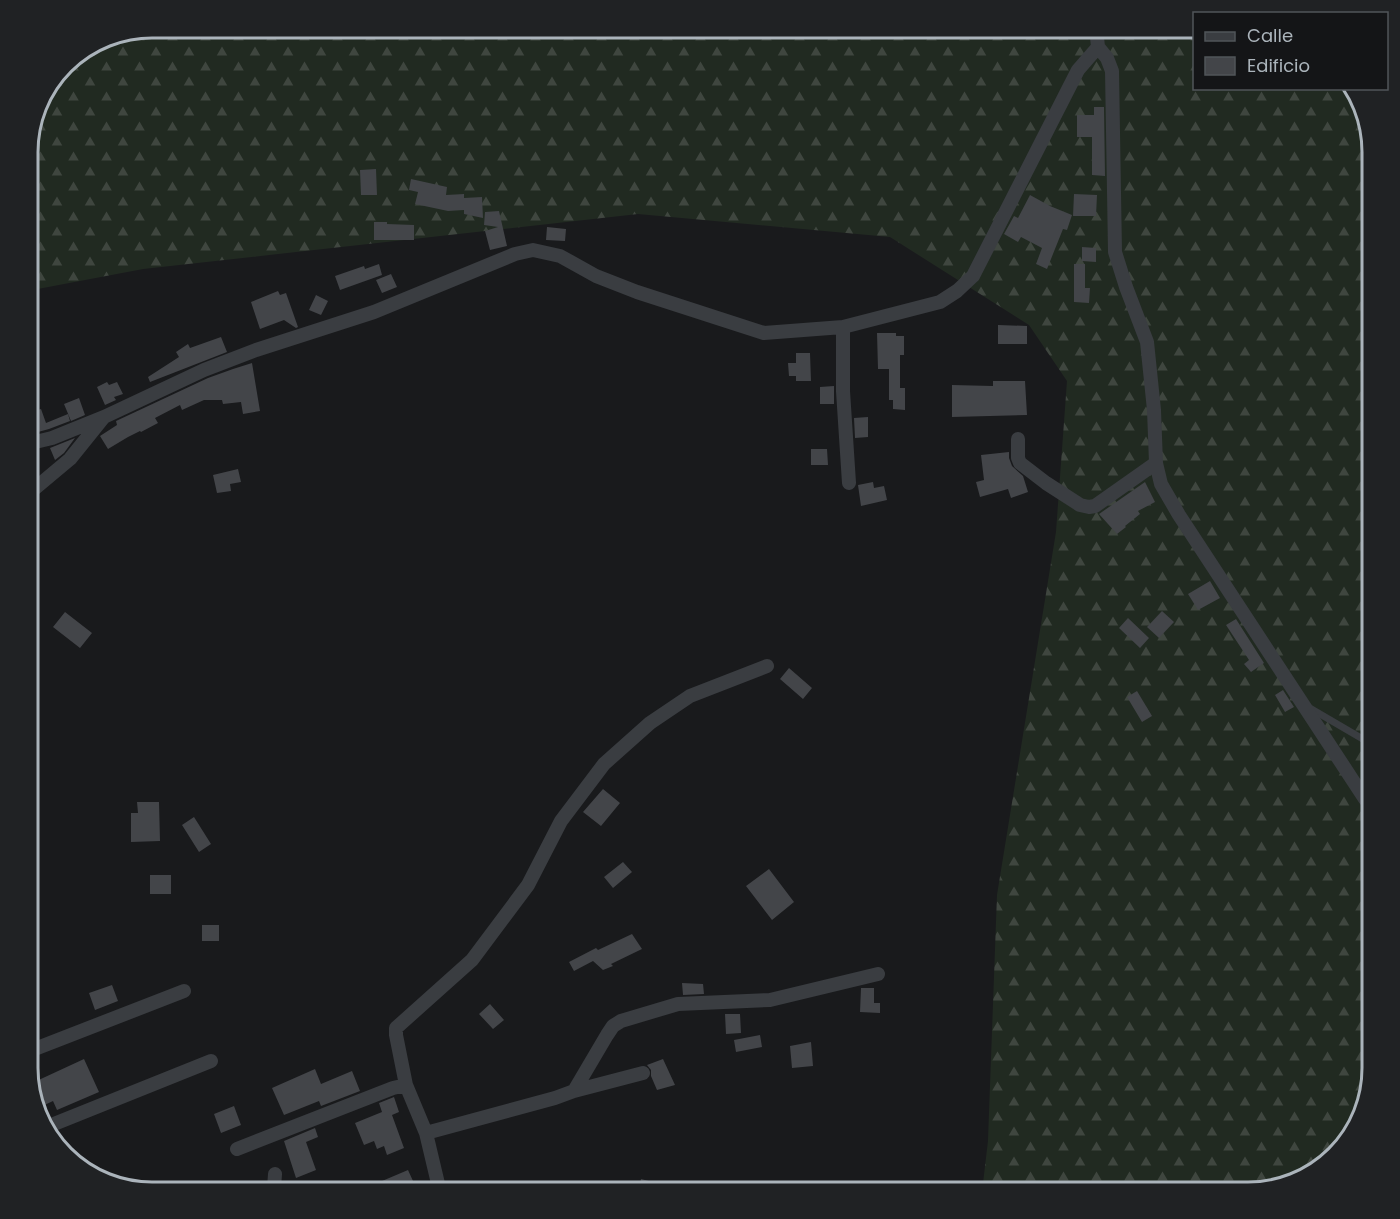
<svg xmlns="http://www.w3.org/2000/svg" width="1400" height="1219" font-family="Poppins,sans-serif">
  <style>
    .forest { fill: url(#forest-firs) }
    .park { fill: url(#park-tufts) }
    .building { fill: #434549 }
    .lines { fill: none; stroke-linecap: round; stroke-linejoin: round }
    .lane { stroke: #3a3d41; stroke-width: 7 }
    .street { stroke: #3a3d41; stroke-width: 14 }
    .rim { fill: none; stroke: #abb4bb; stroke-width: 3 }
  </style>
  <defs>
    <pattern id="forest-firs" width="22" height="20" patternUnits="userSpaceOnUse" patternTransform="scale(1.5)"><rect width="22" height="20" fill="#212a21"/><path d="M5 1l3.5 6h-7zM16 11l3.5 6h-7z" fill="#3f463f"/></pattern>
    <pattern id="park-tufts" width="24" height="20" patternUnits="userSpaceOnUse" patternTransform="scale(1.5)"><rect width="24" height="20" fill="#212a21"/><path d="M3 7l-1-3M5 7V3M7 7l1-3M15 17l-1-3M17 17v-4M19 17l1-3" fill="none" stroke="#3f463f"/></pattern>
  </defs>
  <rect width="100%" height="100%" fill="#191a1c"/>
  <path class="forest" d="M152 27H1194V88L1353 89 1363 104 1373 152V1075L1363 1115 1337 1155 1296 1182 1248 1192H982L988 1141 997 895 1056 532 1067 381 1029 325 890 237 638 214 143 269 27 291V143L40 96 69 58 104 36Z"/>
  <path class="park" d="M954 27H1078L1079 36 954 35Z"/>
  <path class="building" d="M1094 107H1104L1105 176 1092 175V137H1077V115H1094Z
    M376 169 377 195H361L360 170Z
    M411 179 447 187 446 195 464 194V198L482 197 483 218 464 214V210L448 211 415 204 418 192 409 190Z
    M1074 194 1097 195 1096 216H1073Z
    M1030 195 1050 206 1072 215 1067 230 1063 229 1047 269 1036 264 1042 248 1021 237 1018 242 1004 234 1014 216 1018 218Z
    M499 211 507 246 490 250 485 231 498 227 484 225 485 212Z
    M374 222H387V224L414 225V240H374Z
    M547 227 566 229 565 241 546 240Z
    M1082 247 1096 248V262L1082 261Z
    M379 264 382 275 340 290 335 276 364 266 365 269Z
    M1074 264H1085V288H1090L1089 303 1074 302Z
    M391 274 397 287 382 293 376 280Z
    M278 291 280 295 286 293 298 327 296 328 284 320 260 329 251 302Z
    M316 295 328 301 321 315 309 310Z
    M998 325 1027 326V344H998Z
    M877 333H896V336H904V355H900V388H905V410L893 409V400H889V369H878Z
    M221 337 227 352 150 382 148 377 179 357 176 352 188 344 190 348Z
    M796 353H810L811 381H796V376H789L788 363H796Z
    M252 363 260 411 243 414 241 402 223 404 222 400H204L182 410 180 405 155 418 158 423 141 432 140 431 128 437 108 449 100 436 117 425 116 421 208 378 233 369Z
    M993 381H1025L1027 415 952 417V385L993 386Z
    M107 382 109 385 117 382 123 394 114 397 116 400 105 405 97 387Z
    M834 386V404H820V387Z
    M79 398 85 415 71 421 64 404Z
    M41 409 46 423 68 414 70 421 49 429 27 435V413Z
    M868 417V437L855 438 854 418Z
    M75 438 64 453 55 460 50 448Z
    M811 449H827L828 465H811Z
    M1009 452V458L1012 466 1023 476 1028 492 1011 498 1008 489 980 497 976 482 984 480 981 455Z
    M238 469 241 482 230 484 231 491 217 493 213 475Z
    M873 482 874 488 884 486 887 500 861 506 858 485Z
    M1145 482 1155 502 1138 511 1140 514 1125 526 1126 527 1117 534 1099 514Z
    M1210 581 1220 598 1198 610 1188 594Z
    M1162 611 1174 622 1159 638 1147 627Z
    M65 612 92 633 80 648 53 627Z
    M1128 618 1149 638 1140 648 1119 628Z
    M1236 619 1264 663 1251 672 1244 664 1249 660 1226 625Z
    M789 668 812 688 803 699 780 679Z
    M1283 690 1294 707 1285 712 1275 695Z
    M1137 691 1152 716 1142 722 1127 697Z
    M603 789 620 803 601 826 583 812Z
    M137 802H159L160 841 131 842V813H138Z
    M194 817 211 844 199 852 182 825Z
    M623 862 632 872 613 888 604 877Z
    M769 869 794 902 772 920 746 886Z
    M150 875H171V894H150Z
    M202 925H219V941H202Z
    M632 934 642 949 611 964 613 966 603 970 593 961 574 971 569 962 596 948 598 950Z
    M682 983 703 984 704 994 683 995Z
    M112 985 118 1001 95 1010 89 993Z
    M861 988H874V1003H880V1013L860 1012Z
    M490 1004 504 1020 493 1029 479 1014Z
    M725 1014H740L741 1033 726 1034Z
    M760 1035 762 1047 736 1052 734 1040Z
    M811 1042 813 1066 792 1068 790 1046Z
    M84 1059 99 1092 57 1110 53 1101 36 1109 30 1084Z
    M663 1059 675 1085 657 1090 651 1076V1070L647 1065Z
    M315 1069 321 1084 352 1071 360 1091 321 1106 319 1101 284 1115 272 1088Z
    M394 1097 399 1112 392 1115 404 1148 387 1155 384 1146 377 1149 374 1141 364 1145 355 1123 382 1112 379 1103Z
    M234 1106 241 1125 221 1133 214 1114Z
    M315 1128 318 1137 306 1142 316 1170 296 1178 284 1141Z
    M408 1170 418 1192H379L375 1184Z
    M641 1179 676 1188V1192H638Z"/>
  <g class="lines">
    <path class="lane" d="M1308 707 1373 745"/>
    <path class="street" d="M1096 27 1098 47 1107 58 1112 71 1115 252 1126 287 1147 342 1154 410 1156 463 1161 484 1179 515 1365 799 1373 807
      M843 327V391L849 483
      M1018 439V458L1020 463 1046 483 1080 505 1089 507 1095 506 1156 463
      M27 444 52 438 104 417 204 370 256 350 374 312 515 254 533 250 560 256 596 276 637 292 764 333 843 327 940 302 957 291 973 276 1078 70 1098 47
      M27 495 70 459 103 418
      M27 1052 184 991
      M574 1091 643 1073
      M44 1128 211 1061
      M426 1133 555 1098 574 1091 607 1035 613 1026 621 1021 678 1004 770 1000 878 974
      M237 1149 393 1088 406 1085
      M269 1192 274 1188 275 1174
      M440 1192 426 1133 406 1085 396 1035V1028L472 960 528 885 561 821 604 764 650 723 690 696 767 666"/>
  </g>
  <path d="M0 0H1400V1219H0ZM152 38H1248A114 114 0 0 1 1362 152V1068A114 114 0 0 1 1248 1182H152A114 114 0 0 1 38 1068V152A114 114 0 0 1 152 38Z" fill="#202224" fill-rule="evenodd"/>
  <path class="rim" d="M152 38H1248A114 114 0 0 1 1362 152V1068A114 114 0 0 1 1248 1182H152A114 114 0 0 1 38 1068V152A114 114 0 0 1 152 38Z"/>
  <rect x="1193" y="12" width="195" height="78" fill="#141517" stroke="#505559" stroke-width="1.5"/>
  <rect x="1205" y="32" width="30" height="9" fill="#3a3d41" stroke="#505559" stroke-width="1.5"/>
  <text x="1247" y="42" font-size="18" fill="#abb4bb">Calle</text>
  <rect x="1205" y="57" width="30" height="18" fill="#434549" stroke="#505559" stroke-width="1.5"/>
  <text x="1247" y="72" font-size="18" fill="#abb4bb">Edificio</text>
</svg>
